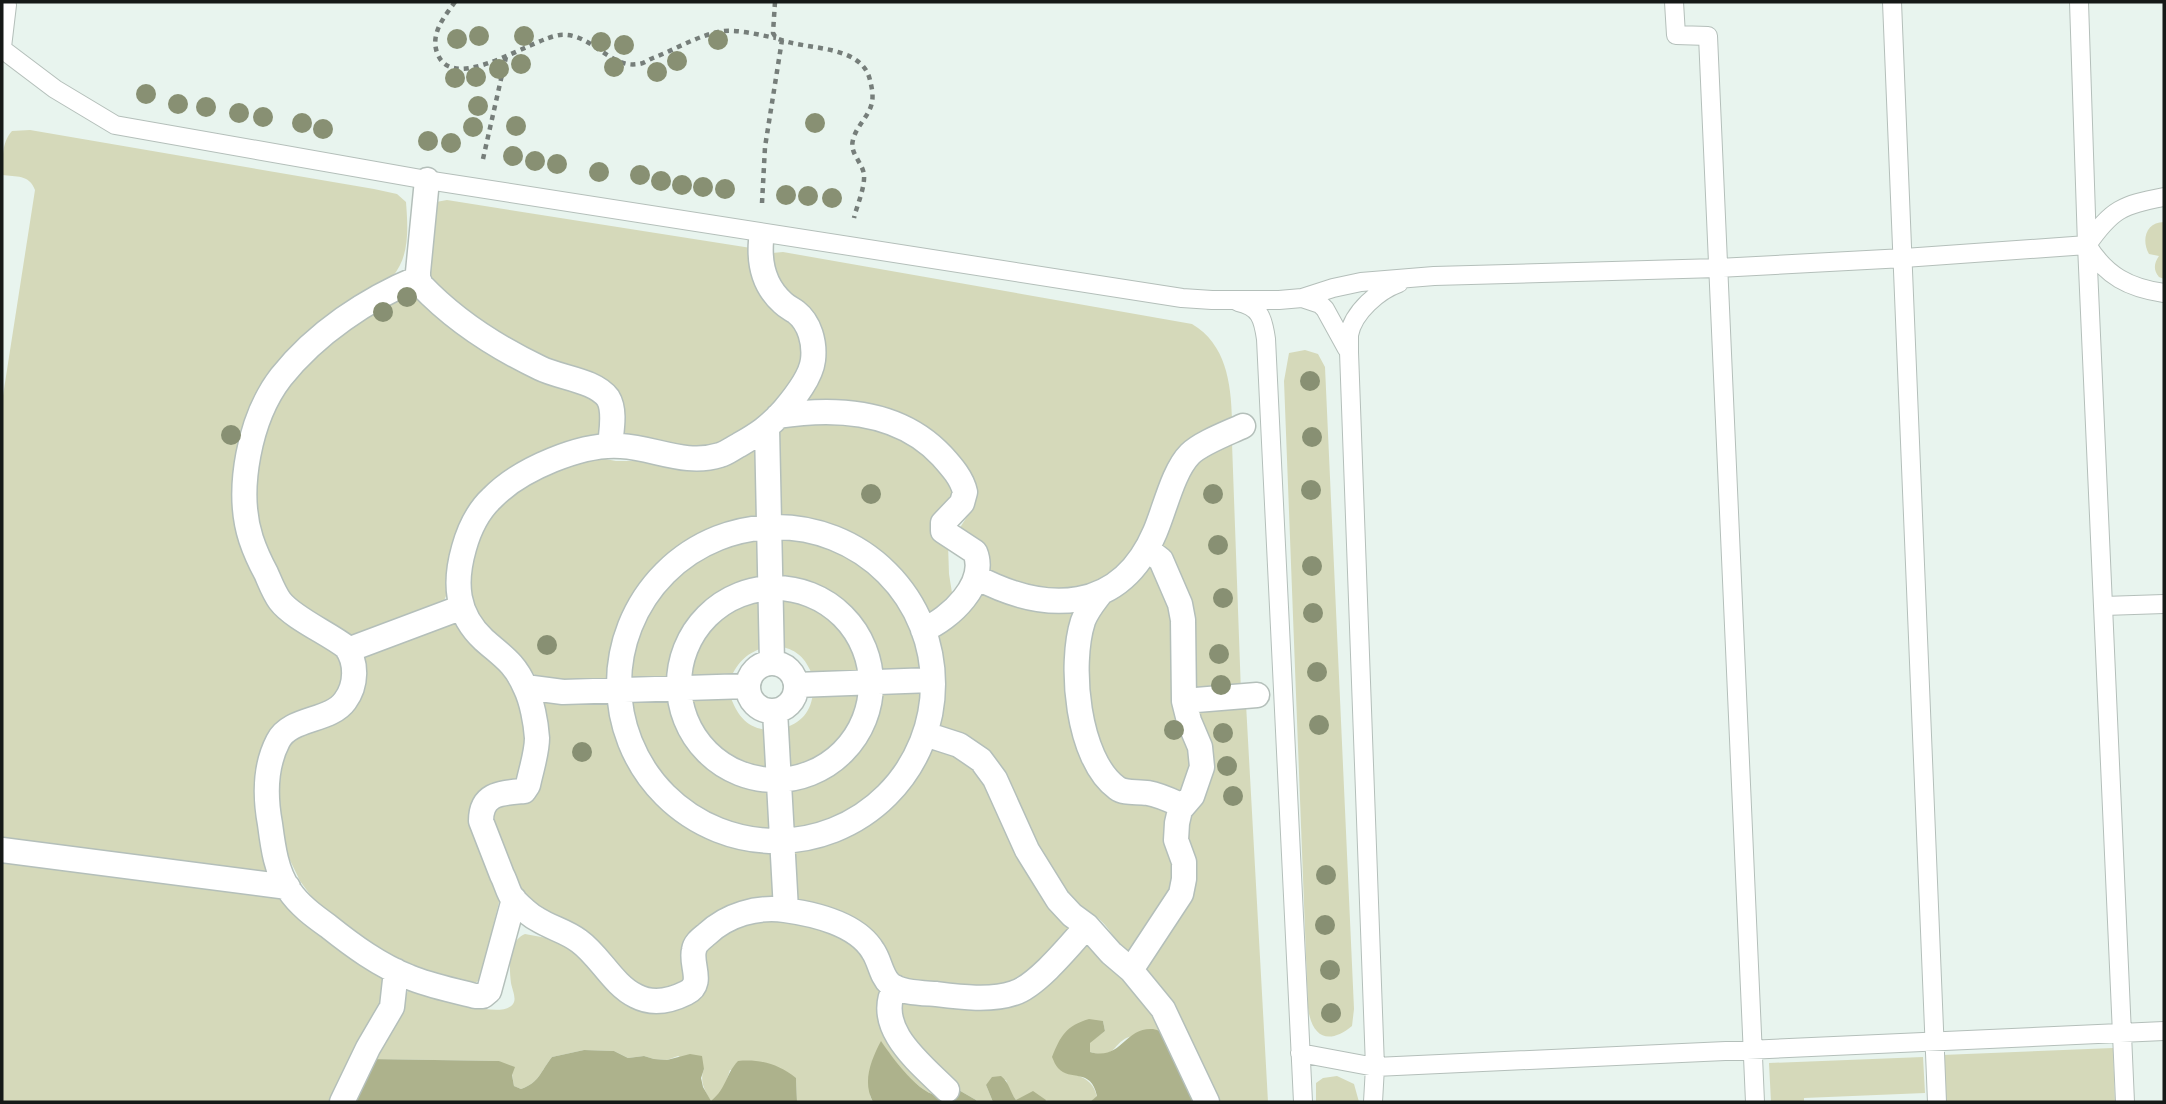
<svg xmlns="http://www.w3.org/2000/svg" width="2166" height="1104" font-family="'Work Sans',sans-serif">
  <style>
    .green { fill: #d5d9ba }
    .forest { fill: #adb28c }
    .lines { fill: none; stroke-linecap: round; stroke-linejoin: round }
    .service-casing { stroke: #b4bfba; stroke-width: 20 }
    .pedestrian-casing { stroke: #b4bfba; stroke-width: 27 }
    .path { stroke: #767e7a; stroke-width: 4.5; stroke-dasharray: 5 5; stroke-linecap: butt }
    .service { stroke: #fff; stroke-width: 18 }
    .pedestrian { stroke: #fff; stroke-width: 24 }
    .tree { fill: #889073 }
  </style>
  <rect width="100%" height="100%" fill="#e8f4ee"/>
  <path class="green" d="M30 130 374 189 397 194 406 202C408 228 410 257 392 277L286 360 239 534 331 642 347 672 337 700 273 733 263 745 257 776 281 880 2 846V402L35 190C29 174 16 177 2 175 3 160 1 143 12 131Z
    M447 200 751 248 795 319 806 355 778 406 727 440 692 449 625 442 619 412 495 334 431 281 429 264 436 202Z
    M2164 222V279L2159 277C2153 270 2154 263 2159 256L2149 254C2141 240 2146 222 2164 222Z
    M783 252 1192 324C1226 344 1231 383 1232 419L1216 428 1123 572 1067 593 988 575 959 533 961 526 970 512 944 450 802 408 816 375 774 280 772 253Z
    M405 289 599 395 602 434 492 494 442 605 355 641 319 622 275 582 249 513 262 430 302 362Z
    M1305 350 1318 354 1325 367 1354 1009 1352 1026C1329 1045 1312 1038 1308 1008L1284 381 1289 353Z
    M813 416 912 437 958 491 930 527 933 533 948 544 949 574 953 599 926 622C902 560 842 527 779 520L777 429Z
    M763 437 765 521C695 530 634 574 617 646 614 658 613 671 611 683L594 685 537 677 503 645 463 599 465 566 499 500 548 472 600 458 616 461H641Z
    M1232 443 1241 693 1194 690 1156 543 1191 463Z
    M764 532 766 582C709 591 677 626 673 683L621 684C626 608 685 535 764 532Z
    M777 533C797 532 816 537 834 545 887 569 920 618 928 675L876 678C868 625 834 583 778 582Z
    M1145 559 1163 570 1196 752 1185 797 1123 784 1099 752 1085 672 1096 605Z
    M982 590 1073 608 1097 777 1165 802 1180 880 1131 956C1117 945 1108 924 1095 916 1088 912 1080 912 1073 908L1025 826 1006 772 995 759 933 730C941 698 939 669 932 638Z
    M777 594C821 595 855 630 864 671L811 672C804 656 795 649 778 646Z
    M761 595 765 647C745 654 737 663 729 682H684C687 640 722 605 761 595Z
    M460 620 527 703 524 778C503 785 472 788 470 813L500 898 480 980 471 985 457 982 375 953 314 900 300 881 285 850 275 786 287 737 333 718 364 654Z
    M876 687H926C919 770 869 814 792 836L780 784C819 780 860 755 873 715 876 706 876 696 876 687Z
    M865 688C864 733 827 771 783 777L781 729C801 724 812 711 813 691Z
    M730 695C737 716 748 730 772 730L767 777C722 772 691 740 684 696Z
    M673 696C674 705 675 715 678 723 692 763 736 784 775 787L776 840C719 836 667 805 641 755 631 737 624 719 624 698Z
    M612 698C621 753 649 806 702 832 723 842 746 846 769 850L773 854V898L726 911 690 977 668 994 636 989 527 904 489 814C493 811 498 806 503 805 512 802 520 806 529 801 552 789 543 725 542 702L545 700Z
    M1246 704 1268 1102H1213L1141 966 1189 852 1186 817 1196 709Z
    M933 743 980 766 1077 925 1016 987 905 985 798 902 790 854C801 845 813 846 825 842 848 834 867 822 886 807 899 796 910 780 919 765 924 756 925 748 933 743Z
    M2 856 277 891 390 981 338 1102H2Z
    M760 915 854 938 942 1096C920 1097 893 1058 881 1042L870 1096 873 1102H797L796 1078 730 1070 723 1091 711 1102C705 1090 699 1082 704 1069L678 1056 667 1060 654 1059 644 1056 628 1058 614 1051 584 1050 552 1057C540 1072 540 1082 521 1089L514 1086 512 1074 499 1061 370 1059 408 991 412 987C430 993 499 1022 513 1004 517 999 512 989 511 983 509 967 508 941 525 934L568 942 622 992 677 1001 701 948Z
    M1086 945H1096L1169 1035C1159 1036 1139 1034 1129 1037 1111 1044 1117 1060 1090 1052V1042L1105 1031 1103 1021 1065 1072C1081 1076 1093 1079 1097 1097L1090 1102 1016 1100 1010 1092 1006 1080 986 1085 993 1102H977L976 1100 950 1085 913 1048 895 1000 975 1004Z
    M2113 1048 2115 1102H1944L1942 1055Z
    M1923 1057 1925 1093 1804 1098V1102H1771L1769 1063Z
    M1337 1076 1354 1084 1359 1102H1316V1083L1323 1078Z"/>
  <path class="forest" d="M1089 1019 1103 1021 1105 1031 1090 1043V1052C1122 1061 1124 1027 1153 1029 1158 1030 1164 1033 1169 1035L1197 1102H1090L1097 1096C1091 1067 1070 1082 1058 1068 1055 1065 1054 1061 1052 1057 1061 1035 1066 1026 1089 1019Z
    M881 1041C893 1058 920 1097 942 1096L950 1085 976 1100 977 1102H873C862 1082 871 1060 881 1041Z
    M584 1050 614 1051 628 1058 644 1056 654 1059 667 1060 690 1054 702 1056 704 1069 701 1078 703 1087 711 1101C727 1088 725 1075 738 1061 761 1059 778 1064 796 1078L797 1102H349L370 1059 499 1061 515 1067 512 1075 514 1086 521 1089C540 1082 540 1072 552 1057Z
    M1001 1076C1009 1082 1010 1092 1016 1100L1033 1091 1046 1100 1045 1102H993L986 1085 992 1077Z"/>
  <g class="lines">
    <g class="service-casing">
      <path id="service" d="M1674 2 1676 35 1708 36 1755 1102
        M1892 2 1937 1102
        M2079 2 2087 245 2125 1102
        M2 4 7 5 2 47
        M2 49 55 89 115 125 427 180 1182 298 1212 300H1279L1302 298 1333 288 1361 282 1434 276 1718 268 1904 258 2087 245C2106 276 2129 288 2164 293
        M2087 245C2112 209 2122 205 2164 197
        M1302 298 1320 304 1325 309 1347 349
        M1238 302C1260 307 1263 318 1266 339L1303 1102
        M2104 606 2164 604
        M1300 1053 1375 1067 2164 1031
        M1373 1102 1375 1067 1349 352C1349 346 1349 340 1349 335 1353 312 1379 290 1399 283"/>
    </g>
    <g class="pedestrian-casing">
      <path id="pedestrian" d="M427 180 418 272V278L421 285C455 321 496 347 540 368 560 378 595 380 608 398 616 411 611 432 610 446
        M761 241C759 265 765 287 783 303 787 307 792 309 796 312 810 323 815 343 813 360 811 377 795 397 784 410 769 427 758 434 739 445 733 448 727 453 720 455 686 466 655 448 621 446 582 443 520 469 492 498 478 511 469 530 464 548 454 583 456 614 484 640 502 656 515 663 525 687 532 701 536 723 537 738 537 753 531 770 528 785L524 791C501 793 481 793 481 821 488 839 495 857 502 875 506 882 508 893 513 899 520 906 529 915 537 919 551 928 566 931 579 941 600 956 613 985 636 996 653 1005 670 1001 686 993 705 984 690 965 694 950 695 943 701 939 707 934 727 915 757 906 785 910 814 914 857 924 873 951 880 961 881 976 890 984 900 993 922 993 936 994 960 997 991 1001 1014 993 1037 986 1071 944 1087 926
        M418 278C367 299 316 333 281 377 250 417 235 490 251 539 255 551 260 562 266 573 270 582 274 593 280 601 293 618 328 633 346 647 357 662 357 685 345 701 330 722 290 717 278 741 265 766 265 797 270 824 273 847 276 871 289 890 299 905 314 916 328 926 353 946 379 965 409 977 430 986 453 990 475 996H483L489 991 514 899
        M778 416C835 407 899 410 942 456 951 466 962 478 965 492L962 503 943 523V531L975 552C988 583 950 619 923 630
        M767 428 772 663
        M619 684a157 157 0 1 1 314 0a157 157 0 1 1-314 0Z
        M976 577C1046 614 1120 614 1155 532 1165 509 1173 471 1190 454 1201 443 1228 433 1243 426
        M679 684a96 96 0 1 1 192 0a96 96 0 1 1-192 0Z
        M1100 594C1094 602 1087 610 1083 621 1069 664 1077 759 1117 788 1125 794 1137 791 1148 793 1160 795 1172 801 1183 806
        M348 650 460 608
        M748 687a24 24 0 1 1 48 0a24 24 0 1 1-48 0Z
        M796 685 932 680
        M525 687 563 692 748 686
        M1184 701 1257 695
        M775 711 786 910
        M925 734 959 745 981 760 995 779 1027 850 1058 900 1072 915 1087 926 1111 953 1131 970 1163 1009 1207 1102
        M2 850 288 887
        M1131 970 1181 894 1184 879V862L1176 840 1177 823 1180 810 1192 796 1202 767 1200 747 1189 721 1184 701 1183 620 1180 604 1161 560 1147 549
        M895 987C873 1028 921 1064 947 1090
        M342 1102 368 1048 392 1007 396 971"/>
    </g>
    <path class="path" d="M455 2C444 17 429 35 438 55 455 94 532 38 560 35 591 32 610 69 638 64 643 64 648 60 653 58 674 50 695 37 718 32 736 28 758 35 776 38
      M775 2 773 33 776 38C805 51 861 43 870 80 872 88 874 98 871 106 867 118 856 127 853 140 849 153 863 163 864 175 865 188 857 205 854 218
      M483 159 506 57
      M762 203 765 147 782 40"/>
    <use href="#service" class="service"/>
    <use href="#pedestrian" class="pedestrian"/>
  </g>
  <g class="tree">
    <circle cx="479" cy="36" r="10"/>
    <circle cx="524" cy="36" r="10"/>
    <circle cx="457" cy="39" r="10"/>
    <circle cx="718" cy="40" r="10"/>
    <circle cx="601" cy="42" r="10"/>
    <circle cx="624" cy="45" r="10"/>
    <circle cx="677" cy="61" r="10"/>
    <circle cx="521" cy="64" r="10"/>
    <circle cx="614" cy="67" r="10"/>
    <circle cx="499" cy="69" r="10"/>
    <circle cx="657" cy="72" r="10"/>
    <circle cx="476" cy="77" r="10"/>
    <circle cx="455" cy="78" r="10"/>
    <circle cx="146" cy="94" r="10"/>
    <circle cx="178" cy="104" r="10"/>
    <circle cx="478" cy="106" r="10"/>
    <circle cx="206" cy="107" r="10"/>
    <circle cx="239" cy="113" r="10"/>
    <circle cx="263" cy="117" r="10"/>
    <circle cx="302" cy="123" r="10"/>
    <circle cx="815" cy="123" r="10"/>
    <circle cx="516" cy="126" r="10"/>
    <circle cx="473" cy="127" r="10"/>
    <circle cx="323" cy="129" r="10"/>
    <circle cx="428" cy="141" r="10"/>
    <circle cx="451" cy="143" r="10"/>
    <circle cx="513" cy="156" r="10"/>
    <circle cx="535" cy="161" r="10"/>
    <circle cx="557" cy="164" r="10"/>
    <circle cx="599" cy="172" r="10"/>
    <circle cx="640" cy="175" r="10"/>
    <circle cx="661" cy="181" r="10"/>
    <circle cx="682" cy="185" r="10"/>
    <circle cx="703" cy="187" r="10"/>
    <circle cx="725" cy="189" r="10"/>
    <circle cx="786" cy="195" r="10"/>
    <circle cx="808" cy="196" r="10"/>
    <circle cx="832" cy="198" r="10"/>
    <circle cx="407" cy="297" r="10"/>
    <circle cx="383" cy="312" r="10"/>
    <circle cx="1310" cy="381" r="10"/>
    <circle cx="231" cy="435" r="10"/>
    <circle cx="1312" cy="437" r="10"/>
    <circle cx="1311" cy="490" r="10"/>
    <circle cx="871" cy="494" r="10"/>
    <circle cx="1213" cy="494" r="10"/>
    <circle cx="1218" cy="545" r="10"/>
    <circle cx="1312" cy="566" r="10"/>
    <circle cx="1223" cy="598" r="10"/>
    <circle cx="1313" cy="613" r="10"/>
    <circle cx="547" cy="645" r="10"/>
    <circle cx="1219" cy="654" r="10"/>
    <circle cx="1317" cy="672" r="10"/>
    <circle cx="1221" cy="685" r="10"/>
    <circle cx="1319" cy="725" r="10"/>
    <circle cx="1174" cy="730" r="10"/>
    <circle cx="1223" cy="733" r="10"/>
    <circle cx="582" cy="752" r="10"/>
    <circle cx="1227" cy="766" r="10"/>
    <circle cx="1233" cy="796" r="10"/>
    <circle cx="1326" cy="875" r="10"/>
    <circle cx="1325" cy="925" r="10"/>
    <circle cx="1330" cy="970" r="10"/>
    <circle cx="1331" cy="1013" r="10"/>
  </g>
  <rect width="2166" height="1104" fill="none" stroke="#151917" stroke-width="7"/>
</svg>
